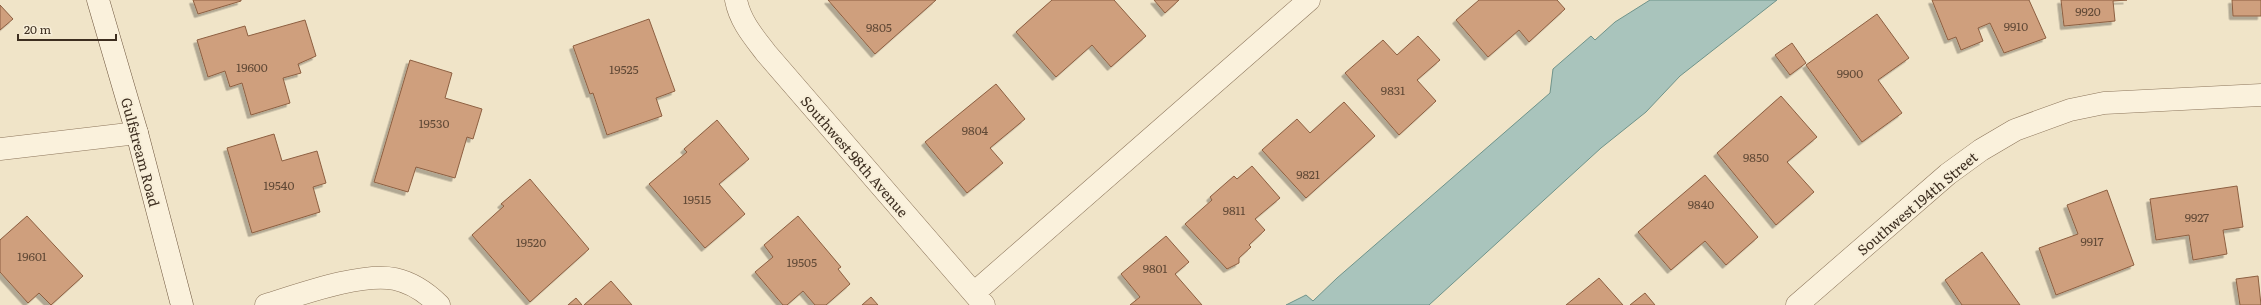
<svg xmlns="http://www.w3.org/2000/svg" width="2261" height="305" font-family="Literata,serif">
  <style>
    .water { fill: #a9c4bc; stroke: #6f938a }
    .building { fill: #cf9f7d; stroke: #8d5f41; filter: url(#shadow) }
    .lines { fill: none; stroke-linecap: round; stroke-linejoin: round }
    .street-casing { stroke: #8d765c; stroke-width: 23 }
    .secondary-casing { stroke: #6f573f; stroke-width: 23 }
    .street { stroke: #faf1dc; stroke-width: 22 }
    .secondary { stroke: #faf1dc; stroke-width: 22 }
    .labels { text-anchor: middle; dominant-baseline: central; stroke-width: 4; stroke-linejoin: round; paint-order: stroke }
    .number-label { font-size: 12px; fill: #624a37 }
    .street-label { font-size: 14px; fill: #3d2e20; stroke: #f7eed8 }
  </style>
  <defs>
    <filter id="shadow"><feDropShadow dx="-3.5" dy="3.5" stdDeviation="0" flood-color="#0004"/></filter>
  </defs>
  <rect width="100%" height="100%" fill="#f0e4c8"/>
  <path class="water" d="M1650 0H1777L1680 76 1646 112 1601 148 1429 305H1286L1306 295 1313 301 1337 278 1550 93 1553 69 1591 36 1595 40 1615 22Z"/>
  <path class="building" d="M193 0H241V1L198 14Z
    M828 0H936L875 54Z
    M1052 0H1114L1146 36 1111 67 1092 45 1056 77 1016 32Z
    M1154 0H1179L1165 13Z
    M1479 0H1557L1565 9 1529 42 1519 30 1488 57 1456 20Z
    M1932 0H2029L2046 38 2004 53 1990 23 1978 28 1983 41 1961 50 1956 37 1948 40Z
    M2061 0H2127L2113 1 2115 21 2064 26Z
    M2232 0H2261V16H2233Z
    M0 5 13 19 0 30Z
    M1877 14 1909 58 1878 80 1902 113 1862 142 1806 65Z
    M649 19 675 91 656 98 662 116 607 135 593 93 590 94 573 46Z
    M305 20 316 56 298 64 301 73 283 78 290 103 251 115 242 83 230 87 225 71 208 77 197 40 245 26 248 36Z
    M1418 36 1440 60 1417 80 1436 101 1399 135 1345 73 1383 40 1397 55Z
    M1792 43 1806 63 1790 75 1775 55Z
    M410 60 452 73 445 98 482 109 473 139 467 137 455 178 416 167 408 192 374 182Z
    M996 84 1025 119 990 148 1003 163 967 193 925 142Z
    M1781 96 1817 137 1787 162 1814 192 1776 225 1717 153Z
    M1344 102 1375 136 1306 198 1262 150 1297 119 1310 133Z
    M717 120 749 159 719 184 745 214 705 248 649 184 687 152 684 149Z
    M274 134 282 161 317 151 326 183 313 187 320 212 252 233 227 148Z
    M1252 166 1280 198 1255 219 1265 230 1249 245 1251 247 1239 258V263L1227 269 1185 224 1212 200 1210 197 1234 176 1237 179Z
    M1705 175 1758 237 1726 265 1705 241 1671 270 1638 232Z
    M530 179 589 249 530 302 472 235 504 206 501 204Z
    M2237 186 2243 227 2223 230 2227 254 2193 260 2189 235 2156 240 2150 199Z
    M2107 190 2134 265 2056 295 2039 248 2078 234 2067 205Z
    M27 216 83 276 51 305 39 293 28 303 0 272V240Z
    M798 216 841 267 838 269 850 284 826 305H815L803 291 787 305H783L755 272 773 257 764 245Z
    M1166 236 1189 262 1175 274 1202 305H1130L1140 297 1121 274Z
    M1982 252 2020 305H1962L1945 280Z
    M2258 276 2261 305H2240L2236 279Z
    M1599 278 1623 305H1566Z
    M611 281 632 305H584Z
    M1645 293 1655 305H1630Z
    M871 297 878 305H862Z
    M576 298 582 305H568Z"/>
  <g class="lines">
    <g class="street-casing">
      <path id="street" d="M736 0C740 21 753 36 766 53L984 305
        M0 149 137 133
        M974 293 1309 0
        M266 305C299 295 361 272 395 279 413 283 426 292 439 305
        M1797 305 1948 174 1981 150 2015 130 2070 110 2104 103 2261 95"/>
    </g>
    <g class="secondary-casing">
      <path id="secondary" d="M98 0 137 133 182 305"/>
    </g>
    <use href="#street" class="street"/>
    <use href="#secondary" class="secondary"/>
  </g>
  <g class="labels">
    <g class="number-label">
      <text x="2088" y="11">9920</text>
      <text x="2016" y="26">9910</text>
      <text x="879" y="27">9805</text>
      <text x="252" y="67">19600</text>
      <text x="624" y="69">19525</text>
      <text x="1850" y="73">9900</text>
      <text x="1393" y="90">9831</text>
      <text x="434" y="123">19530</text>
      <text x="975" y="130">9804</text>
      <text x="1756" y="157">9850</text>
      <text x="1308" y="174">9821</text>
      <text x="279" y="185">19540</text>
      <text x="697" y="199">19515</text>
      <text x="1701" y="204">9840</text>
      <text x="1234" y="210">9811</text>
      <text x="2197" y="217">9927</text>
      <text x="2092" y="241">9917</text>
      <text x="531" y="242">19520</text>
      <text x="32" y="256">19601</text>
      <text x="802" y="262">19505</text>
      <text x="1155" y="268">9801</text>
    </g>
    <g class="street-label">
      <text transform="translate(141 152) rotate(75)">Gulfstream Road</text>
      <text transform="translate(855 156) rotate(49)">Southwest 98th Avenue</text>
      <text transform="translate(1917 203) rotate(-40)">Southwest 194th Street</text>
    </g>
  </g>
  <path d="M18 34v6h98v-6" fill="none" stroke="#3d2e20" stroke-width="2"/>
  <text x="24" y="34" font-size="12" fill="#3d2e20" stroke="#f7eed8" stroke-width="3" paint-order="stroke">20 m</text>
</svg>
